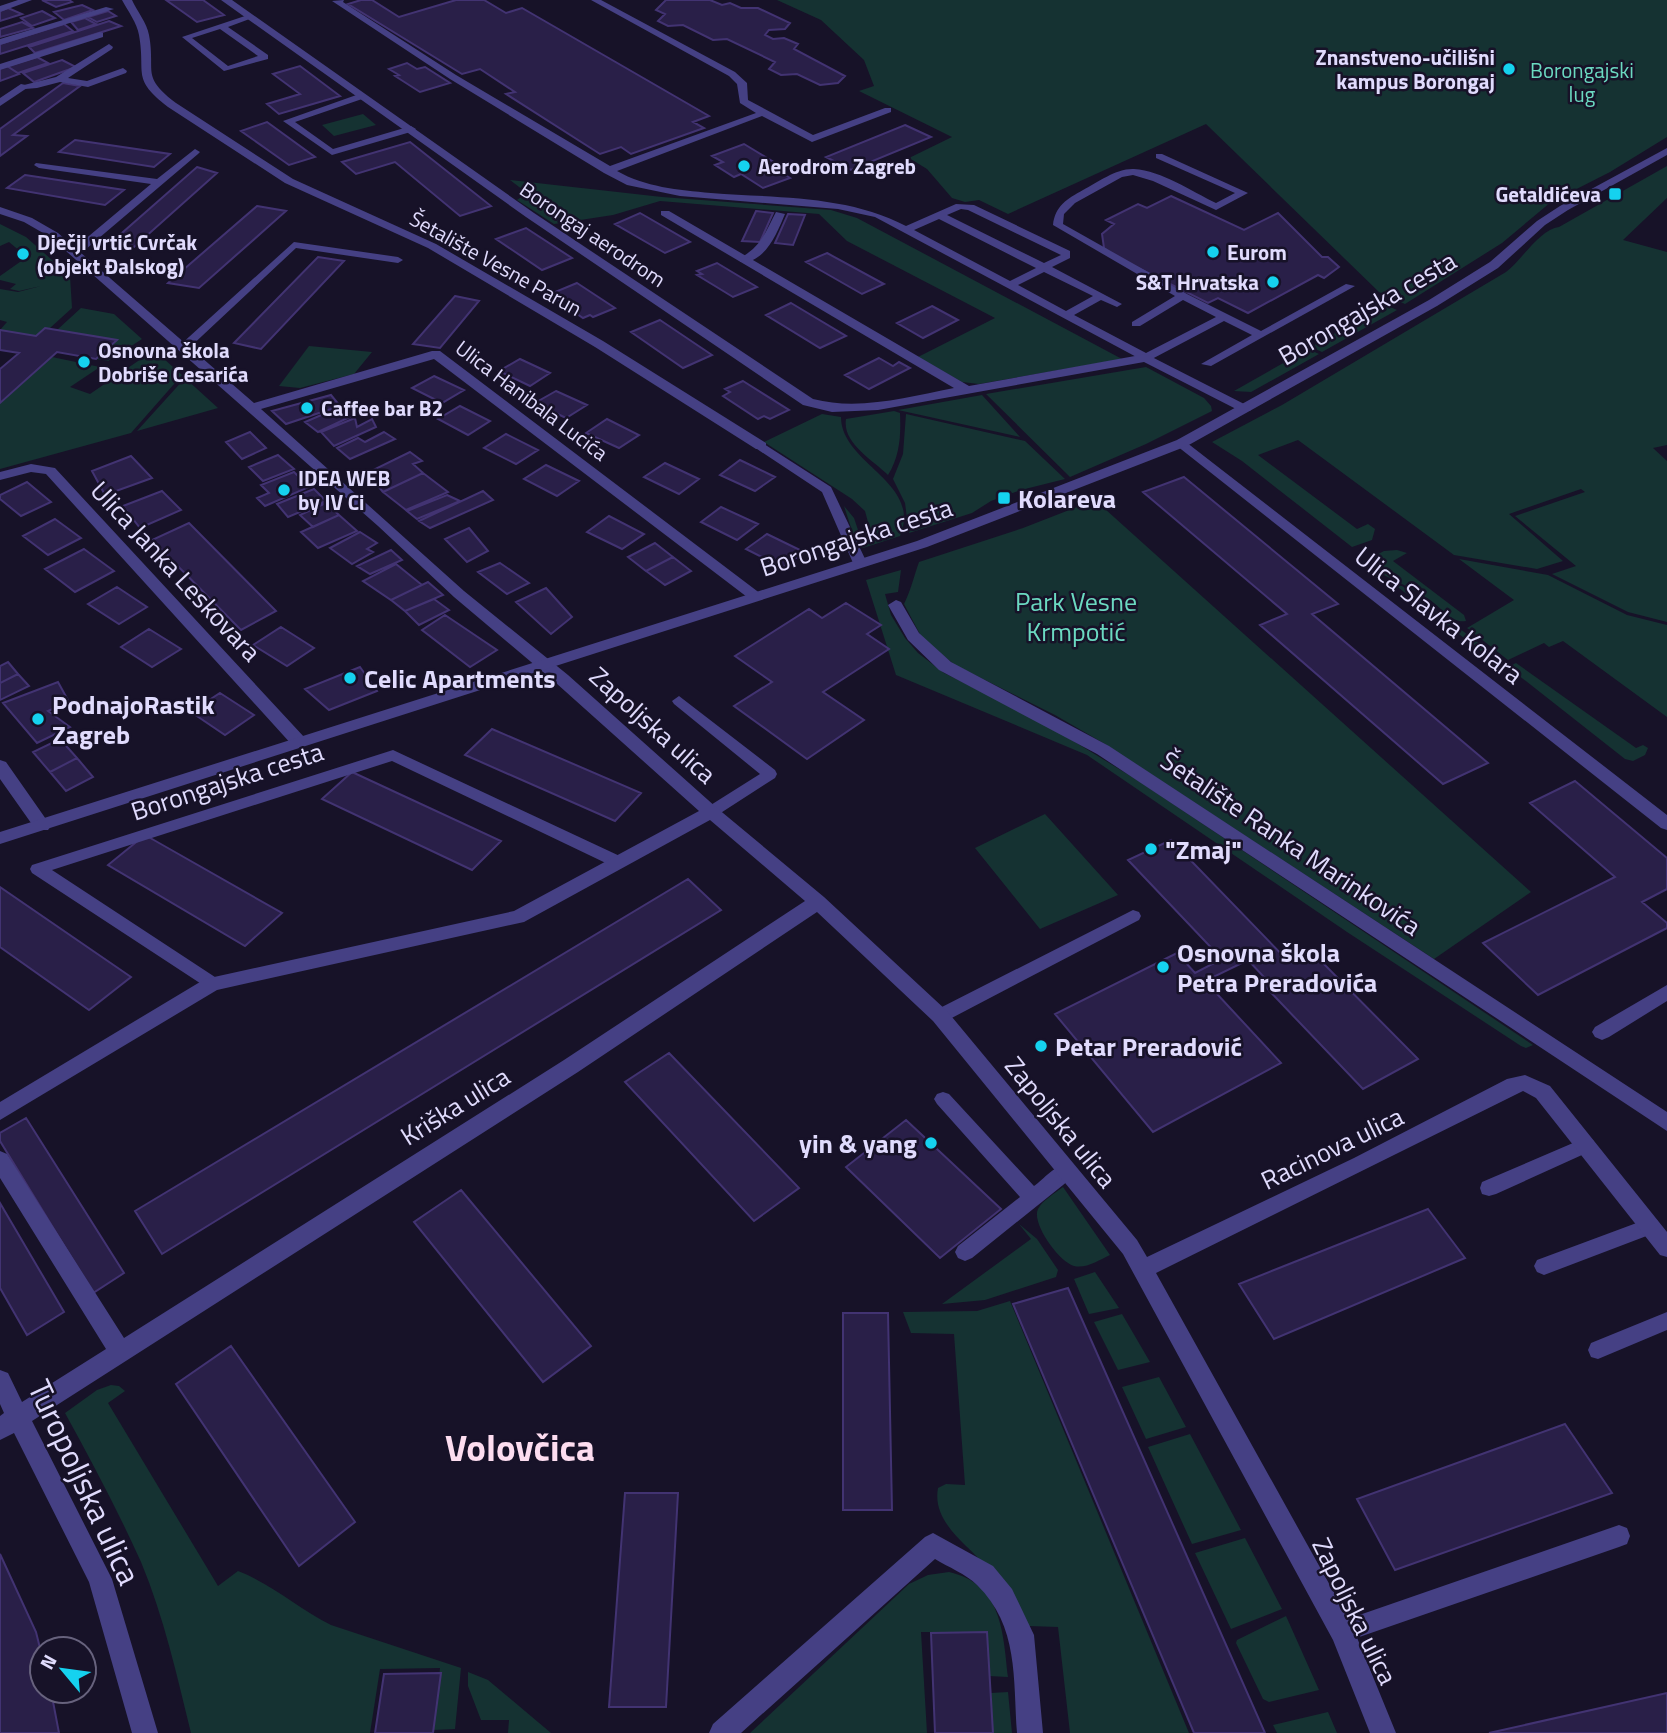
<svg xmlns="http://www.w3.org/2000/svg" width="1667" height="1733" font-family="'Titillium Web',sans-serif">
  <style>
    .green { fill: #153232 }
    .building { fill: #291f48; stroke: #423372; stroke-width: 2 }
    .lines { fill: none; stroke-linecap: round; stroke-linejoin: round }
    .service { fill: #454084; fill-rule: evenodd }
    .pedestrian { fill: #454084; fill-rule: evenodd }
    .minor { fill: #454084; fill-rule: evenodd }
    .tertiary { fill: #454084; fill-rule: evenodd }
    .poi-dot { fill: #15d2ef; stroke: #171228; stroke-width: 2.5 }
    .labels { text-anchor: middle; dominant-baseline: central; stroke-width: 5; stroke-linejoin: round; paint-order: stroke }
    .far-poi-label { font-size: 21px; font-weight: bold; fill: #e0dbfd; stroke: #171228; text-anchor: start }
    .far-park-label { font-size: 21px; fill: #6bd9c1; stroke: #171228 }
    .far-street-label { font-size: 21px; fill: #e0dbfd; stroke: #171228 }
    .street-label { font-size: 26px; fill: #e0dbfd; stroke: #171228 }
    .poi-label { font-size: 26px; font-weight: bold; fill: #e0dbfd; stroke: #171228; text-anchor: start }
    .park-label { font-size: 26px; fill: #6bd9c1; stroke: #171228 }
    .near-street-label { font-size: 32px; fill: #e0dbfd; stroke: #171228 }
    .near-quarter-label { font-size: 37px; font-weight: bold; fill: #fdddf0; stroke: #171228 }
  </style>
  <rect width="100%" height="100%" fill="#171228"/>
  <path class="green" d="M777 0H1667V137L1610 172 1551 202 1502 243 1405 304 1379 292 1206 124 1008 214 979 200 965 202 952 198 927 169 909 158 952 137 859 91 874 86 864 60 821 20Z
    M363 114 376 125 334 136 322 125Z
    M1667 166V198L1623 240 1667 252V445L1653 448 1667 461V622L1628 612 1552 574 1576 566 1515 516 1585 492 1581 489 1509 514 1563 561 1537 569 1454 555 1298 440 1258 455 1357 529 1368 524 1375 529 1372 540 1352 547 1242 461 1212 442 1282 405 1506 272C1521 261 1540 229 1559 227Z
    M510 180 662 197 831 210 857 218 1122 359 979 384 962 382 918 357 995 318 847 241 819 214 660 201 613 215 554 224 517 200 527 193Z
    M0 224 26 237 70 276 72 308 50 328H45L36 336 0 330 7 322 0 320V289L18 292 41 286 19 291 10 289 16 284 0 280V276L27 257 9 242 0 246Z
    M1370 298 1397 310 1322 352 1311 347 1372 312 1374 306Z
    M81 308 114 314 142 339 108 361 96 359 116 340 57 330Z
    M309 346 372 352 354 374 300 388 279 386Z
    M1308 349 1319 354 1251 392 1234 391Z
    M154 350 182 375 131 433 0 469V403L52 357 100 367 70 387 90 394Z
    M1146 367 1204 398 1211 406 1212 411 1146 444 1070 477 986 394Z
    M185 378 218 408 137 431Z
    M982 395 1020 437 898 410Z
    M894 411 900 413C901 435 900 456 888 475 873 460 842 443 846 419Z
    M822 414 841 417C841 464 923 482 900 536L863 548 857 546 844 506 854 518 861 539 872 537 865 511 852 499 764 442Z
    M906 414 1025 441 1065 479 1021 490 991 501 972 513 909 533 905 503 893 479 903 454Z
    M1095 500 1531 892 1434 959 1105 744 1055 715 955 665 922 638 904 604C911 590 914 576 919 562L1023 528Z
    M1397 550 1407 553 1393 561 1464 615 1466 621C1453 624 1440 607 1430 600 1408 585 1383 577 1363 562L1384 551Z
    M1459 559 1548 575 1627 615 1667 625V717L1563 641 1549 647 1544 643 1508 660 1467 628 1514 600Z
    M901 570 898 592 885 594 891 615 905 638 918 653 944 673 1039 720 1137 780 1533 1045 1526 1048 1521 1046 1347 932 1087 755 896 675 866 580Z
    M1395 585 1402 586 1483 646 1494 661Z
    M1516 663 1636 748 1643 745 1648 748 1645 755 1633 761 1625 759 1508 667Z
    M1045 814 1118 895 1040 929 975 848Z
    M1063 1187 1110 1255C1099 1260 1086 1269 1074 1266 1059 1262 1031 1223 1038 1209 1043 1200 1055 1193 1063 1187Z
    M1019 1224 1037 1239 1058 1270 1056 1277 985 1300 942 1304 1031 1239Z
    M1095 1272 1119 1308 1089 1314 1074 1279Z
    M1010 1301 1189 1733H1070L1058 1627 1029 1626C1014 1606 1000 1583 984 1564 964 1542 932 1521 938 1488L946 1484 965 1485 954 1334 911 1333 903 1312 977 1311Z
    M1122 1314 1150 1362 1118 1370 1094 1322Z
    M1159 1377 1186 1427 1146 1439 1122 1387Z
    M111 1385 119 1386 125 1391 108 1403 218 1586 238 1571C272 1584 299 1609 331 1625L461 1668 455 1729 433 1730 440 1668 380 1669 370 1733H191C177 1676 164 1617 141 1562 118 1511 92 1462 65 1413L97 1390Z
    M1190 1434 1241 1530 1192 1544 1148 1447Z
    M1245 1538 1282 1609 1231 1629 1195 1553Z
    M949 1572C1002 1584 1003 1632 1008 1677L989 1676 987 1632H921L927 1733H750L909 1584 928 1575Z
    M1286 1616 1319 1690 1269 1702 1263 1699 1236 1643 1237 1640Z
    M468 1672 488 1680 551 1733H508L509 1720H481L468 1686Z
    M1008 1692 1012 1733H993L991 1693Z
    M1328 1712 1337 1733H1277L1273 1725Z"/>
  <path class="building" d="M42 0H69L72 2 56 7Z
    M166 0H203L224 15 197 22Z
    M361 0H372L399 17 456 0H484L506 13 522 8 709 116 693 122 704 128 631 154 621 147 600 154 506 94 515 92 480 69 462 74 348 4Z
    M666 0H710L722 5 730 3 741 8H758L790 23 785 29 769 30 765 35 773 39 784 38 798 44 794 49 845 76 838 83 820 85 797 74 781 75 769 69 775 62 727 39 713 40 683 25 668 26 658 21 665 14 656 10Z
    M82 5 93 10 64 20 54 12Z
    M8 8 22 14 0 21V11Z
    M42 11 55 18 32 26 21 18Z
    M108 11 116 16 97 22 88 17Z
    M85 18 96 24 78 30 71 22Z
    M109 21 121 26 35 53 29 47Z
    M22 22 33 28 0 37V29Z
    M64 24 73 31 0 54V44Z
    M37 57 48 63 18 73 7 66Z
    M62 60 76 67 34 82 23 73Z
    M407 63 417 69 425 67 450 83 420 92 395 76 399 75 389 69Z
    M7 66 19 74 0 81V68Z
    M300 66 340 96 279 114 267 104 300 94 273 74Z
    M63 83 80 86 13 135 27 136 0 156V129Z
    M267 122 315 157 289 165 241 131Z
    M905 125 931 137 851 170 826 157Z
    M75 140 170 154 154 167 59 152Z
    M410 142 491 206 460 216 395 162 356 174 342 162Z
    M744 144 777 164 771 166 790 178 763 188 741 174 734 177 715 165 723 162 712 156Z
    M197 167 217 173 134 247 121 245 125 242 114 240Z
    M25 175 124 190 105 205 7 188Z
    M1171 196 1244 230 1278 213 1322 257H1328L1339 267 1324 278 1318 275 1248 313 1218 298 1208 303 1114 256 1104 248 1102 234 1114 224 1106 220 1138 204 1147 208Z
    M257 206 286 211 199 288 168 283Z
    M756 211 773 213 760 242 742 241Z
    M640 213 690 242 665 253 615 224Z
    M788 214 805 215 793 245 775 243Z
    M526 228 572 258 542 270 496 239Z
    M827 253 884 284 862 294 806 262Z
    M318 257 344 261 261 349 234 343Z
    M717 263 757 287 733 297 697 275 702 274 697 271Z
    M577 283 615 308 593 317 590 315 583 318 553 297 559 294 555 292Z
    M455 296 479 301 440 348 413 344Z
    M791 303 846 336 820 348 766 315Z
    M932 306 958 320 923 338 897 323Z
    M660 320 712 355 683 368 631 332Z
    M45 328 117 340 96 359 57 352 0 403V369L19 353 0 350V330L36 336Z
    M879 358 893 366 899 362 910 368 869 389 845 375Z
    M520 359 550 373 530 386 499 371Z
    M434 376 464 390 442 403 412 388Z
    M743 381 789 410 770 419 764 416 758 419 723 396 730 392 725 389Z
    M556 391 587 405 566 418 535 403Z
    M331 395 340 406 286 424 272 411Z
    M460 406 490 421 468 435 438 419Z
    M340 407 352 416 318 432 305 422Z
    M355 418 357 427 372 419 376 427 334 446 321 432Z
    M607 419 639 435 619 448 586 433Z
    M250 432 266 448 242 459 226 442Z
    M384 432 395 439 350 459 337 448 358 438 365 442Z
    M506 434 538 450 516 464 484 448Z
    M410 452 422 461 413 464 423 473 383 492 367 473Z
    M278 455 294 469 263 481 249 467Z
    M131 456 152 478 105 495 92 471Z
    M740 460 775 477 755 491 720 475Z
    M665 463 699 479 679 494 644 477Z
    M546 465 579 481 557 496 524 479Z
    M294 472 309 487 265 506 257 498 269 493 261 485Z
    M423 473 448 492 406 510 383 492Z
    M1184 477 1338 604 1312 614 1488 763 1443 784 1260 625 1287 614 1143 492Z
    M27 482 51 502 21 516 0 499V495Z
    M314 489 326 501 288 517 277 504Z
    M162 491 181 510 140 528 123 506Z
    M483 491 493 500 430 528 419 521Z
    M447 495 460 501 417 519 407 511Z
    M326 503 339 515 313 527 300 515Z
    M721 507 758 524 737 540 701 522Z
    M339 515 357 531 318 548 301 532Z
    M609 516 644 534 622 549 587 532Z
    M55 519 81 538 48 555 23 536Z
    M189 523 276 611 241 630 152 540Z
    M469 528 488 551 467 562 445 539Z
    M360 532 377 543 367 549 373 552 352 564 330 548Z
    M767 534 804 552 783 568 746 549Z
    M655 543 673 557 646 571 628 557Z
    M84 549 114 571 75 592 45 569Z
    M391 550 402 560 370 574 357 566Z
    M673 557 691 571 665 585 646 571Z
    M500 563 529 583 507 594 478 572Z
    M396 564 422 585 391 600 363 581Z
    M428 582 443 595 405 611 391 600Z
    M117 587 147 607 119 624 88 604Z
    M546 588 572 617 551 634 516 602Z
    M434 599 449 610 419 625 405 611Z
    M846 603 881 625 867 634 889 649 823 692 864 720 807 759 734 706 772 682 735 656 809 609 822 618Z
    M445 615 497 650 470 667 422 630Z
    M281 627 314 648 287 666 253 645Z
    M149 629 181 649 152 667 121 647Z
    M8 662 18 674 0 683V666Z
    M360 667 377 691 329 710 305 689Z
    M18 674 29 686 0 700V683Z
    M58 682 69 702 48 711 70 727 37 743 3 703Z
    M220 693 254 715 225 735 191 712Z
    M492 729 641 793 615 821 465 755Z
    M60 739 77 758 50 772 33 752Z
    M77 758 93 777 66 791 50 772Z
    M352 772 501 841 472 870 322 799Z
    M1575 781 1667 858V889L1642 902 1667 923V928L1538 995 1483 943 1615 877 1530 803Z
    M145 835 282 913 245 946 108 865Z
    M1171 840 1290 963 1312 952 1418 1059 1363 1089 1259 980 1264 977 1248 960 1205 981 1281 1063 1153 1132 1055 1014 1177 953 1195 973 1222 959 1128 860Z
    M688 879 721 910 162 1254 135 1211Z
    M0 887 131 977 89 1010 0 947Z
    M669 1053 799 1188 754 1221 625 1082Z
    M26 1118 124 1273 93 1293 0 1141V1133Z
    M906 1120 1001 1209 940 1258 846 1167Z
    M461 1190 591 1346 543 1382 414 1222Z
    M0 1203 64 1312 27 1335 0 1288Z
    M1428 1209 1465 1258 1274 1339 1239 1284Z
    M1068 1288 1185 1552 1265 1733H1194L1013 1304Z
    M843 1313H888L892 1510H843Z
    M231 1346 355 1522 299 1566 176 1384Z
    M1565 1424 1612 1493 1395 1570 1357 1499Z
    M625 1493H678L666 1707H609Z
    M0 1554 36 1632 42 1656V1691H51L59 1733H0Z
    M987 1632 993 1733H935L931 1633Z
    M441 1673 433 1733H375L384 1674Z
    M1667 1693V1733H1489Z"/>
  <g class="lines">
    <path class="service" d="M344 0 343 2 456 75 610 166 756 113 740 103 737 84 729 76 591 0H601L735 72 747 83 748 100 813 135 885 108H891V112L812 142 762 116 617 171C645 187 678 190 711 193 776 198 847 195 906 226L956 204 974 205 1070 251V258L1052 267 1122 304 1117 307 1101 300 1074 315 1146 353 1216 317 1183 300 1140 326H1132V322L1175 296 1053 225C1055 206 1067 199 1083 190 1098 182 1117 168 1134 169 1162 171 1191 191 1216 203L1235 193 1156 158V154H1162L1248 193 1216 210 1153 181 1133 175 1122 177 1075 203 1064 214 1063 224 1187 294 1261 331 1346 284 1355 286 1211 366 1201 364 1252 335 1224 321 1150 360H1142L875 217 838 209 680 196 627 185 604 173 450 79 332 1ZM961 209 968 210 1061 255 1044 263 947 215ZM939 219 1036 268 1010 281 914 230ZM1044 272 1093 296 1066 311 1018 285Z
      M248 15 255 17 228 27 268 55V59L224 71 182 37ZM220 29 258 56 228 66 192 38Z
      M109 44 113 47 112 49 68 78 87 81 123 68 127 71 126 73 88 87 60 82 37 88 25 89 20 86 56 77Z
      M362 93 367 96 365 98 295 122 333 149 411 126 416 129 414 131 332 155 283 121Z
      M195 149 200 152 198 154 79 255H71V251L151 184 39 168 34 165 36 163 157 179Z
      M776 212 785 214C777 233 765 264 740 262V258C761 247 766 231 776 212Z
      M294 242 398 257 403 260 398 263 296 248 187 350H179V346Z
      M761 442 831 487 867 563 865 566 860 567 853 563 822 492 757 449 755 446Z
      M679 696 775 770 777 774 775 778 716 816H706L703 812 706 808 760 774 674 704 672 701Z
      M393 750 624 858 626 862 618 868 612 866 392 761 52 870 218 979 220 984 218 989 212 991 32 873 30 869 32 865Z
      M1133 910 1139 912 1141 916 1139 920 946 1021 940 1023 934 1021 931 1016 934 1011Z
      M943 1092 949 1094 1034 1186C1045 1178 1059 1160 1073 1165L1076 1171 1073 1177 972 1258 965 1261 958 1258 955 1252 958 1246 1020 1197 937 1104 934 1099 937 1094Z
      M1587 1137 1593 1140 1596 1145 1593 1150 1496 1194 1489 1196 1482 1194 1480 1188 1482 1182Z
      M1650 1218 1657 1220 1659 1226 1657 1232 1544 1275 1537 1272 1534 1266 1537 1260Z
      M1667 1312V1330L1598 1359 1591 1357 1588 1350 1591 1343Z
      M1619 1525 1627 1528 1630 1536 1627 1544 1619 1547 1342 1643 1334 1640 1331 1632 1334 1624 1342 1621Z"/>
    <path class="pedestrian" d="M122 0H132C137 11 147 23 149 35 156 72 140 76 176 103L293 179 436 244 603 341 766 443V449H756L595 347 428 248 285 183 168 107C131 78 146 75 139 35 137 23 128 11 122 0Z
      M896 600 901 602 919 633 951 662 1109 746 1667 1112V1131L1097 754 939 670 908 640 888 605Z"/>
    <path class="minor" d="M18 0H32L0 12V6Z
      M221 0H232L534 213 813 399C859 411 908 397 954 388L661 215V211H669L969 386 1146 354 1252 408 1250 411H1240L1144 362 878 410 832 412 803 405 526 217Z
      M106 7 114 9 0 45V39Z
      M100 32 103 33V37L0 70V64Z
      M21 84 30 86 0 106V98Z
      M0 207 32 218 58 233 254 403 432 351H440L761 594 763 597 761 600H751L434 359 261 409 464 591 568 675 717 808 824 897 947 1011 1137 1240 1147 1257 1354 1158 1507 1079 1525 1075 1550 1086 1667 1232V1257L1660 1255 1536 1098 1523 1091 1156 1273 1351 1623 1396 1733H1370L1333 1640 1123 1254 933 1021 817 912 578 1072 32 1421 112 1579 158 1733H132L89 1582 14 1433 0 1440V1416L4 1413 0 1404V1370L8 1373 22 1402 106 1349 0 1178V1151L7 1154 124 1338 564 1060 805 901 710 820 524 922 217 990 0 1120V1102L205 979 514 911 699 811 556 683 454 597 378 526 50 237 24 222 0 214Z
      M1182 439 1667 815V830L1661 828 1177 446V440Z
      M31 464 55 468 305 738 307 742 305 746H293L46 474 31 472 0 480V472Z
      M0 760 6 762 48 822 51 826 48 830H36L0 779Z
      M1667 985V1001L1609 1037 1602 1040 1595 1037 1592 1032 1595 1027Z
      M933 1533 993 1566 1012 1589 1034 1635 1043 1733H1017C1013 1679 1019 1626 977 1585 966 1574 948 1567 935 1559L741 1733H709L713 1724 925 1537Z"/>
    <path class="tertiary" d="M1667 148V155L1568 210 1545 225 1498 268 1437 306 1187 446 927 547 0 844V832L917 541 1177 440 1429 300 1490 262 1537 221 1560 206Z"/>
  </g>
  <g class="poi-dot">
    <circle cx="1509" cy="69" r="7"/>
    <circle cx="744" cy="166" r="7"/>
    <rect x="1608" y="187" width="14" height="14" rx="3.5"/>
    <circle cx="1213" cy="252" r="7"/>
    <circle cx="23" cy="254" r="7"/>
    <circle cx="1273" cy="282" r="7"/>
    <circle cx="84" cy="362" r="7"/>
    <circle cx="307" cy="408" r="7"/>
    <circle cx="284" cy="490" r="7"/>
    <rect x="997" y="491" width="14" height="14" rx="3.5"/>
    <circle cx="350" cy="678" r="7"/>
    <circle cx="38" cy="719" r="7"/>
    <circle cx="1151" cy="849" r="7"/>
    <circle cx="1163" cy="967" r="7"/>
    <circle cx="1041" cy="1046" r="7"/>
    <circle cx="931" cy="1143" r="7"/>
  </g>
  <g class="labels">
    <g class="far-poi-label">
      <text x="1495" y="57" text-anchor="end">Znanstveno-učilišni<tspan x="1495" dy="24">kampus Borongaj</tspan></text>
      <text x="758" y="166">Aerodrom Zagreb</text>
      <text x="1601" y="194" text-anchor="end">Getaldićeva</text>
      <text x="37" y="242">Dječji vrtić Cvrčak<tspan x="37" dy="24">(objekt Đalskog)</tspan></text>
      <text x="1227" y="252">Eurom</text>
      <text x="1259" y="282" text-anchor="end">S&amp;T Hrvatska</text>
      <text x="98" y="350">Osnovna škola<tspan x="98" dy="24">Dobriše Cesarića</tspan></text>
      <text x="321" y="408">Caffee bar B2</text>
      <text x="298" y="478">IDEA WEB<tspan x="298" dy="24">by IV Ci</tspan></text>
    </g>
    <g class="far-park-label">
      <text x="1582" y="70">Borongajski<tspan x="1582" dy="24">lug</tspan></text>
    </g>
    <g class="far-street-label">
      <text transform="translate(593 234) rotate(34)">Borongaj aerodrom</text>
      <text transform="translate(496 263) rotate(29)">Šetalište Vesne Parun</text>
      <text transform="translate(532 400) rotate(37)">Ulica Hanibala Lucića</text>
    </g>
    <g class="street-label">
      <text transform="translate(1367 308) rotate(-30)">Borongajska cesta</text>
      <text transform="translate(856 537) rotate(-18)">Borongajska cesta</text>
      <text transform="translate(176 571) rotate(47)">Ulica Janka Leskovara</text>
      <text transform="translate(1439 615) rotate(38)">Ulica Slavka Kolara</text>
      <text transform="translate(653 725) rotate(42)">Zapoljska ulica</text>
      <text transform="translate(227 781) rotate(-18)">Borongajska cesta</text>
      <text transform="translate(1291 843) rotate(34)">Šetalište Ranka Marinkovića</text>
      <text transform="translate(455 1106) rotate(-32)">Kriška ulica</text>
      <text transform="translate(1061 1122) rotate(51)">Zapoljska ulica</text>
      <text transform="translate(1332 1148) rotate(-26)">Racinova ulica</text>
      <text transform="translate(1355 1611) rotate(64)">Zapoljska ulica</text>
    </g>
    <g class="poi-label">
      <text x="1018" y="498">Kolareva</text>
      <text x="364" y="678">Celic Apartments</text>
      <text x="52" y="704">PodnajoRastik<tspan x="52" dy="30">Zagreb</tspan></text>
      <text x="1165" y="849">"Zmaj"</text>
      <text x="1177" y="952">Osnovna škola<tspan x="1177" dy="30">Petra Preradovića</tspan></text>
      <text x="1055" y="1046">Petar Preradović</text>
      <text x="917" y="1143" text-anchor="end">yin &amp; yang</text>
    </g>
    <g class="park-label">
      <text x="1076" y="601">Park Vesne<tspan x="1076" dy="30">Krmpotić</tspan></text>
    </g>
    <g class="near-street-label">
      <text transform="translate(85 1482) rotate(65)">Turopoljska ulica</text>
    </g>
    <g class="near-quarter-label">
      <text x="520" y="1447">Volovčica</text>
    </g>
  </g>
  <g transform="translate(63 1670) rotate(299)"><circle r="33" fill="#171228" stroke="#67627d" stroke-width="2"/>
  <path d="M0-5L12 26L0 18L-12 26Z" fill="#15d2ef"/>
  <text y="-10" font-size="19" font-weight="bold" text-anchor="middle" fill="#e0dbfd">N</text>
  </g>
</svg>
